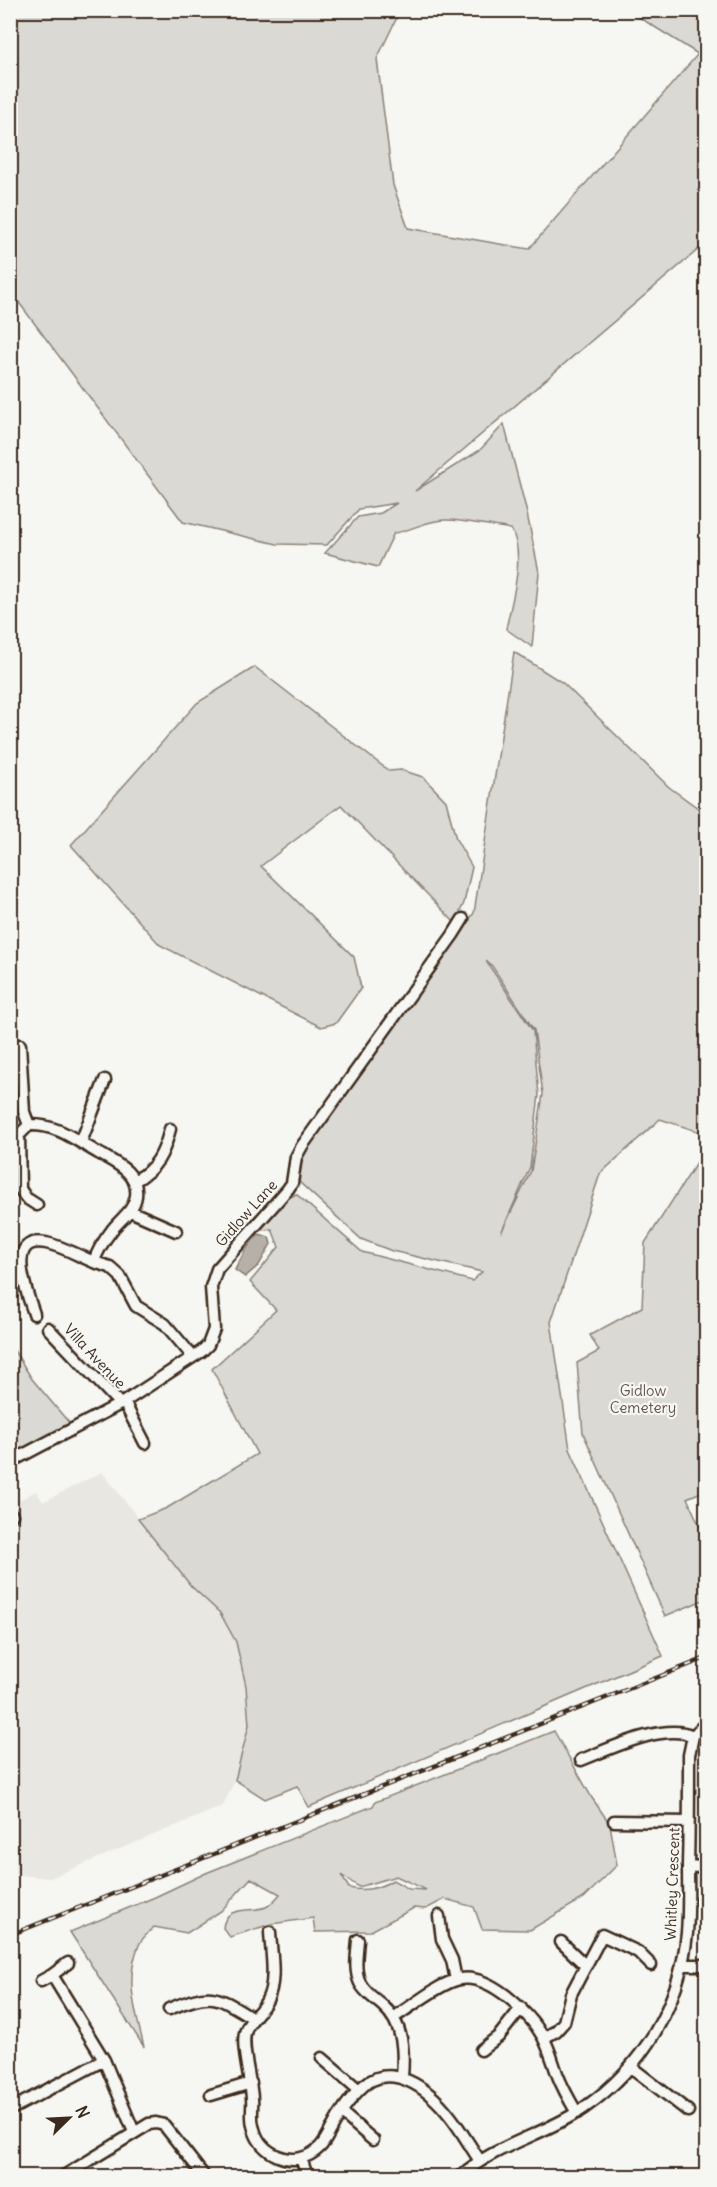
<svg xmlns="http://www.w3.org/2000/svg" width="717" height="2187" font-family="Delius,sans-serif">
  <style>
    .built { fill: #e8e7e2 }
    .green { fill: #dad9d3; stroke: #8a8278; stroke-width: 1.5; fill-rule: evenodd }
    .water { fill: #b6b0a9; stroke: #857a71; stroke-width: 1.5 }
    .lines { fill: none; stroke-linecap: round; stroke-linejoin: round }
    .minor-casing { stroke: #3b2a1e; stroke-width: 15 }
    .minor { stroke: #f6f6f2; stroke-width: 10 }
    .rail-casing { stroke: #3b2a1e; stroke-width: 4.5 }
    .rail { stroke: #f6f6f2; stroke-width: 2; stroke-dasharray: 7; stroke-linecap: butt }
    .labels { text-anchor: middle; dominant-baseline: central; stroke-width: 4.5; stroke-linejoin: round; paint-order: stroke }
    .street-label { font-size: 15px; fill: #3b2a1e; stroke: #f6f6f2 }
    .park-label { font-size: 15px; fill: #63564b; stroke: #f6f6f2 }
  </style>
  <rect width="100%" height="100%" fill="#f6f6f2"/>
  <filter id="ink" filterUnits="userSpaceOnUse"><feTurbulence type="fractalNoise" baseFrequency=".0167" numOctaves="2"/><feDisplacementMap in="SourceGraphic" scale="12" xChannelSelector="R" yChannelSelector="G"/><feConvolveMatrix kernelMatrix="1 2 1 2 8 2 1 2 1" color-interpolation-filters="sRGB"/></filter>
  <g filter="url(#ink)">
    <path class="built" d="M102 1472 191 1586 220 1613 236 1642 246 1686 249 1725 235 1780 223 1806 50 1878 11 1874 10 1505 36 1491 43 1502Z"/>
    <path class="green" d="M10 11H400L377 59 393 185 408 228 529 249 698 54 629 11H706V243L415 491 480 450 504 424 526 509 539 572 532 647 506 629C512 600 526 555 511 529 490 526 466 520 445 520 426 520 411 531 394 533L378 567 325 553 358 517 381 513 397 503 359 509 327 545 277 544 183 522 11 292Z
      M514 652 563 683 669 787 706 814V1134L660 1119 600 1174 551 1322 570 1449 663 1656 309 1807 297 1786 265 1799 235 1780 249 1725 246 1686 236 1642 220 1613 191 1586 138 1519 167 1508 257 1454 212 1369 276 1310 250 1282 279 1247 272 1229 260 1230 287 1199 296 1194 362 1252 472 1281 482 1272 392 1251 361 1239 297 1180 295 1169 303 1153 372 1054 474 913ZM486 961 492 966 534 1030 543 1094 531 1171 501 1233 530 1167 539 1095 533 1031Z
      M255 667 389 771 401 770 423 777 446 801 456 839 472 867 464 903 455 923 341 805 261 866 354 957 361 988 336 1023 321 1027 160 945 71 845 197 703Z
      M706 1148V1490L687 1498 706 1540V1599L665 1616 583 1433 577 1363 599 1351 590 1335 642 1307 645 1243Z
      M10 1344 32 1379 71 1425 21 1452 11 1432Z
      M554 1731 592 1798 610 1824 617 1865 584 1898 530 1930 482 1929 474 1907 445 1899 426 1909 414 1908 371 1931 315 1932 313 1918 271 1924 230 1937 223 1928C225 1904 251 1913 266 1907 272 1904 276 1899 280 1894L251 1878 221 1911 187 1933 154 1927C149 1932 141 1939 139 1945 124 1979 136 2013 144 2047L70 1932 155 1897 206 1873 373 1806 375 1802ZM341 1875 359 1887 396 1876 426 1890 409 1889 393 1880C380 1888 365 1892 349 1888Z"/>
    <path class="water" d="M259 1234 269 1237 271 1244 259 1265 245 1277 235 1270C242 1256 247 1245 259 1234Z"/>
    <g class="lines">
      <g class="minor-casing">
        <path id="minor" d="M20 1045 24 1112 29 1125
          M81 1142 105 1080
          M134 1181C157 1169 164 1153 170 1129
          M37 1205 26 1198 20 1189 19 1135 29 1125C58 1124 76 1141 100 1154 116 1163 139 1173 136 1196 134 1211 120 1219 112 1230 105 1239 97 1251 94 1262L110 1267 120 1276 136 1306 165 1324 193 1357
          M130 1211 176 1231
          M34 1314C28 1295 3 1235 46 1243 62 1246 79 1256 94 1262
          M48 1328 120 1404
          M124 1402 145 1443
          M10 1462 124 1402 202 1351 208 1345 214 1329 211 1287 217 1269 288 1189 292 1183 296 1157 302 1146 453 935 463 919
          M10 1513 12 1515
          M581 1760C610 1749 664 1722 693 1736
          M614 1821 689 1822
          M688 1866 706 1867
          M439 1916 442 1939 452 1960 456 1980
          M270 1932C271 1953 277 1981 267 2000 262 2011 250 2019 246 2030 240 2044 251 2080 252 2098 253 2108 250 2119 254 2129 257 2141 266 2151 278 2156 292 2162 308 2159 320 2147 325 2142 328 2135 332 2128 339 2115 348 2101 358 2091 389 2057 429 2089 450 2116 461 2130 470 2146 480 2161
          M358 1940C357 1953 354 1970 360 1983 365 1993 375 1999 383 2006 404 2024 404 2052 402 2077
          M561 1942 586 1966
          M68 1963 52 1975 104 2060 134 2132
          M682 1965H706
          M41 1981 52 1975
          M169 2009C213 1991 215 1995 253 2018
          M393 2018C411 2007 436 1986 456 1980 487 1970 529 2012 543 2037 550 2050 553 2063 558 2076 563 2089 570 2101 577 2113
          M544 2038 556 2031 564 2022 571 1994 602 1935 638 1952 651 1965
          M481 2050 499 2036 521 2008
          M322 2058 359 2090
          M631 2067 688 2111
          M211 2095 251 2083
          M10 2103 13 2108 104 2060
          M342 2113 373 2140
          M301 2158 307 2176
          M64 2176 149 2124 156 2123 164 2125 204 2176
          M461 2176C496 2144 545 2135 584 2108 643 2067 680 2005 687 1933 689 1910 688 1887 688 1865 689 1828 689 1792 689 1755L693 1736 706 1723"/>
      </g>
      <use href="#minor" class="minor"/>
      <g class="rail-casing">
        <path id="rail" d="M10 1935 706 1658"/>
      </g>
      <use href="#rail" class="rail"/>
    </g>
  </g>
  <g class="labels">
    <g class="street-label">
      <text transform="translate(246 1213) rotate(-48)">Gidlow Lane</text>
      <text transform="translate(95 1356) rotate(47)">Villa Avenue</text>
      <text transform="translate(672 1884) rotate(-88)">Whitley Crescent</text>
    </g>
    <g class="park-label">
      <text x="643" y="1390">Gidlow<tspan x="643" dy="17">Cemetery</tspan></text>
    </g>
  </g>
  <rect width="717" height="2187" fill="none" stroke="#f6f6f2" stroke-width="36"/>
  <rect x="18" y="18" width="681" height="2151" fill="none" stroke="#3b2a1e" stroke-width="2" filter="url(#ink)"/>
  <g transform="translate(69 2118) rotate(66)" stroke="#f6f6f2" stroke-width="4.5" paint-order="stroke">
  <path d="M0-4.5L10 22L0 15L-10 22Z" fill="#3b2a1e"/>
  <text y="-9" font-size="16" font-weight="bold" text-anchor="middle" fill="#3b2a1e">N</text>
  </g>
</svg>
